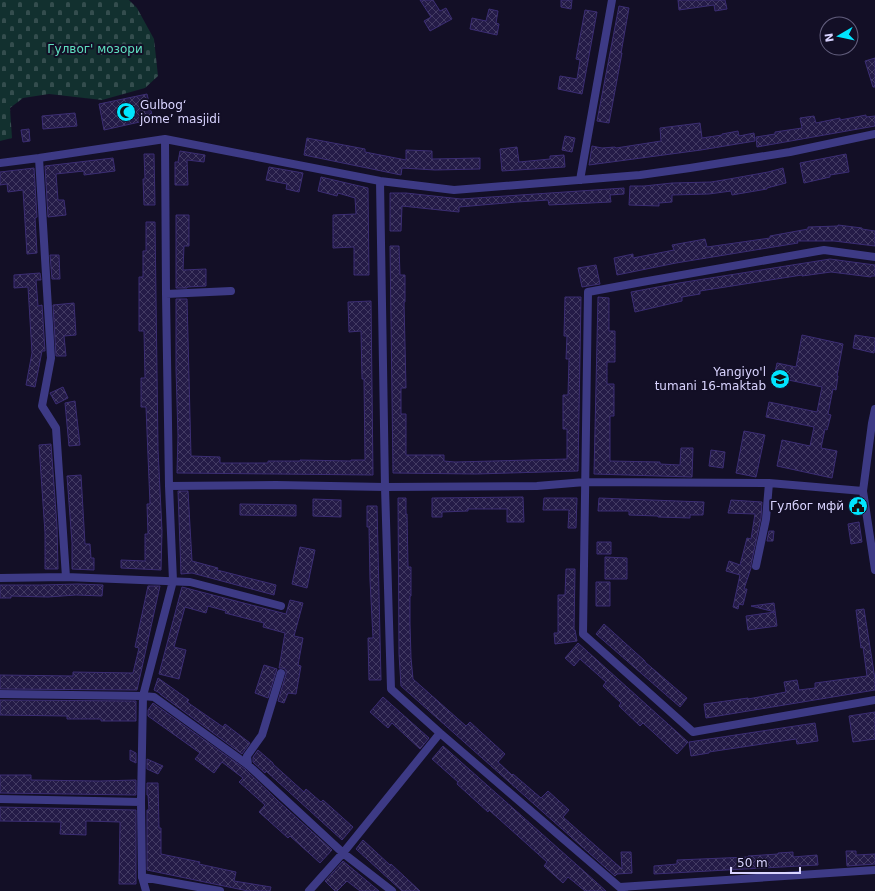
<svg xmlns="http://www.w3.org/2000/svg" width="875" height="891" font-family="'DejaVu Sans',sans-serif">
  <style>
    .cemetery { fill: url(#cemetery-stones) }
    .building { fill: url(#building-cross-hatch); stroke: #3b2d73 }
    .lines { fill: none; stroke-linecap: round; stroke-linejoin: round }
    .street { stroke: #3d3a85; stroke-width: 8 }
    .labels { text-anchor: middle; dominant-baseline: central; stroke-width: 4; stroke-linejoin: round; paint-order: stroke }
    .park-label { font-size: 12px; fill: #5fe0c0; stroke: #130f26 }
    .poi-label { font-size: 12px; fill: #d9d4ff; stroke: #130f26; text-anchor: end }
  </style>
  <defs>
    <pattern id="cemetery-stones" width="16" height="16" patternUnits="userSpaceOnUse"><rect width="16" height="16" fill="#12302f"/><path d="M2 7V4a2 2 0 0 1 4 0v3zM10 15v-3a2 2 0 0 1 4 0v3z" fill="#344d4e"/></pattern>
    <pattern id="building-cross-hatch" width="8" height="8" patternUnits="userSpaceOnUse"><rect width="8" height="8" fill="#241b47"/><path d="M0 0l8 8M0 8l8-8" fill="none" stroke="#433b63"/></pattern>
  </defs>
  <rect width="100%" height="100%" fill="#130f26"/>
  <path class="cemetery" d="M0 0H129L137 8 154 39 158 76 145 88 102 100 49 94 23 98 10 108 12 138 0 141Z"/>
  <path class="building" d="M420 0H433L440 11 446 8 452 19 430 31 424 21 431 17Z
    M561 0H572L571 9 561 7Z
    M678 0H725L727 9 715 11 714 5 679 10Z
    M619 6 629 8 621 53H622L609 123 597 121Z
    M489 9 498 11 496 23 499 24 497 35 470 29 472 18 486 21Z
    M585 10 597 12 582 94 558 89 560 76 577 79 580 60 576 59Z
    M875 58V87H873L865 61Z
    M147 94 153 119 104 130 99 104Z
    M75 113 77 126 43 129 42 116Z
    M866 115V117L875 116V126L757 147 756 137 775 134V132L802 128 800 118 814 116 816 123 840 118V120Z
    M700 123 702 138 722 135V134L738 131 739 136 754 133 755 141 701 150 589 165 592 146 602 148 615 147 616 148 661 141 660 128Z
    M29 129 30 141 23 142 21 130Z
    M565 136 575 138 572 152 562 150Z
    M307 138 365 149V152L406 160V150L432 151V159L480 158V169L435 170 402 168 401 175 304 155Z
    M517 147 519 162 550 159V156L564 155 565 167 502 171 500 149Z
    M180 151 205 155 204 162 187 160 188 185H175V162H178Z
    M144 154H154L155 205H144L143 179H145Z
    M846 154 849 172 830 175V177L804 183 800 163Z
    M113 158 115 171 84 175V171L56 174 58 200H64L66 215 48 217 45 166Z
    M269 167 303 173 299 192 286 189 287 184 266 180Z
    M34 168 37 217 35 218 37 253 27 254 23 190 8 192 7 184 0 185V172Z
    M783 168 786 183 767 188V189L732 195 731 191 709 194 672 195V202L659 203V206L629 205 630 186H644L672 183 711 182 729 179 768 172Z
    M321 177 368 188 369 275H354V247L333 248V215L356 214 355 198 338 193 337 196 318 191Z
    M624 188V194L610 195 611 202 549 205 548 200 517 202 459 207V212L402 206 401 231H390V193H406L461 199Z
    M176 215H189V246H184L183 270 206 269V286L187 287V288H176Z
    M146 222H155L158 449 162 531 161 570 121 568V560L145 561V534H148L147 504H150L146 407H141V378H145L144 331H139V277H143V251H146Z
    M838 225 862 228V229L875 231V246L834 241H797L798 243 676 263 617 275 614 258 633 254V258L674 250 672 245 705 239 707 247 770 238V236L808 229V227L838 226Z
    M390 246H399L400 275H405V302H404L406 388H401V414H406V455H444V461L455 462 567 459V429H563V395H568L569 359H566L567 336H564L565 297H581L578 471 476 474 393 473Z
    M50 255H59L60 279H52Z
    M830 259 875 265V276H871V277L831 272 802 276V275L700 291V294L682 297V301L635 312 631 292 679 283Z
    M596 265 600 284 582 287 578 268Z
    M40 273 41 280H36L38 306 42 305 45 351H42L35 387 26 385 32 353 28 287 14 288V275Z
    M598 297 609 298V331H615V362H607V384H614V416H610V461L660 462V464L680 465 681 448H693L692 477 594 474Z
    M176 299H187L191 456 220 457V463H268V461H300V460L351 461V460H365L364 379H362L361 331 349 332 348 302 371 301 373 475 177 473 178 436 176 369Z
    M74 303 76 335 64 336 66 356H56L53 305Z
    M802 335 843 344 837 376H838L836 390 833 389 828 414 831 415 827 430 825 429 821 448 837 451 832 478 777 466 782 440 810 446 814 427 766 417 769 402 817 412 822 387 774 377 777 363 796 367Z
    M855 335 875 338V346L874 353 853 348Z
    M63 387 68 398 56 404 50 393Z
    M75 401 80 445 69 446 65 403Z
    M744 431 765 435 756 477 736 473Z
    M51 444 57 526 58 569H45V533L39 445Z
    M711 450 725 452 723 468 709 466Z
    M81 475 85 544H90L91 558H94V570L72 569V543L67 476Z
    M178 491H188L192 561 218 568 217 570 276 585 274 595 192 573 181 574Z
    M523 497 524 522H507V509H468V511L442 512V517H432V498Z
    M398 498H406V514H407L408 567H411V596H410V624L411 658 413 679 466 726 470 722 505 754 498 762 512 775 513 774 541 798 548 791 569 810 563 817 622 869 621 852H631L632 873 617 874 615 876 401 686 399 654Z
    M544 498H577L576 528H568L569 510H543Z
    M599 498 704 502 703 515H690V518L658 517V516L629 515V511H598Z
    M313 499 341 500V517L313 516Z
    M731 500 762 502 761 518 751 565V568L744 589H747L743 605 739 604 738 609 733 607 740 575 726 571 729 561 740 565 747 538 751 539 755 514 728 513Z
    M240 504 296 505V516L240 515Z
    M367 506H377L381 680H369L368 638H373L370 580 369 527H367Z
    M859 522 862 542 851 544 848 524Z
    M769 531H774L773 541H767Z
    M597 542H611V554H597Z
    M300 547 315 550 307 588 292 584Z
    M605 557 627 558V579H605Z
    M566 569H575L574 630H575L577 641 555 644 554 633H558V595H565Z
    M596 582H610V606H596Z
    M78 584 103 585 102 596 76 595 48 597 11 596V598H0V585H41Z
    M148 586H160L137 690 0 689V675L73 676V672L133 673 139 648 135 647Z
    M182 587 286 614 290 600 303 603 294 636 303 638 298 665 301 666 296 694 288 693 284 703 278 701 286 674V671L285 669 282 668H279L285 633 263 627 264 623 225 613 226 611 208 606 206 613 185 607 174 647 186 650 179 679 159 674Z
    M774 603 777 626 748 630 746 616 775 612 751 606Z
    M864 609 875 679V690L706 718 704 704 748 698V699L786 692 784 682 797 680 799 690 815 688V683L867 676 863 647 861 648 856 610Z
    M604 624 645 661V662L687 698 680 707 596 634Z
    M578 643 688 742 677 754 643 723 640 726 619 706 621 703 603 686 606 682 580 659 574 666 565 658Z
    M264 665 277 669 268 698 255 693Z
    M158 678 189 700 187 702 223 727 225 724 250 743 242 754 160 694V693L154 690Z
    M383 697 429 738 420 749 392 723 388 728 370 712Z
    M0 700 136 701V721H101V719H67V716L0 715Z
    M153 703 245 769 277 800 332 850 320 863 290 836 288 838 259 812 265 805 239 782 243 778 222 762 214 773 195 759 200 753 148 716V710Z
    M875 712V739L853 742 849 716Z
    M815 723 818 741 797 744 796 739 709 752V753L691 756 689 742Z
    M443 746 586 873 606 891H585L568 877 563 883 544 866 547 862 489 810 488 812 457 784 458 782 432 759Z
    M130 750 136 753V763L130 760Z
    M258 750 273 763V764L304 792 306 789 321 802 323 800 353 827 342 840 266 771 265 773 253 762V757Z
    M147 759 163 766 158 774 147 769Z
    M0 775H31V780L99 781 136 780V795L0 793Z
    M147 783H158L159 828H161V854L200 862 199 864 236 872 234 881 271 887 270 891H248L147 870V810H149L148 795H147Z
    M0 807 136 810V884H119L120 822 86 821V835L60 834 61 822 0 821Z
    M363 840 390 865 391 864 420 891H402L356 849Z
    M846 851H856V855L875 854V864L847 866Z
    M793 852V857L817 855 818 865 654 874V866L677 864V860L748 857V856L778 854V853Z
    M343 861 379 891H360L347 881 337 891H335L325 881Z"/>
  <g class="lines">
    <path class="street" d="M39 158 51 358 42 406 56 428 66 577
      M0 163 39 158 165 139 380 181 454 190 640 175 690 168 790 152 875 134
      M580 180 612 0
      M380 181 385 487 391 689 440 733 624 891
      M875 257 824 250 642 282 588 292 583 634 693 732 875 700
      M166 294 231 291
      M875 409 872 423 863 491 875 570
      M169 486 276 485 385 487 537 486 585 482 769 483 863 491
      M756 566 766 519 769 483
      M0 578 66 577 190 582 281 606
      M0 694 143 696 154 697 248 765 343 853 392 891
      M248 765 247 756 262 735 281 673
      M0 799 141 802
      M142 877 220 891
      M620 887 875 870
      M146 891 142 877 141 802 143 696 173 581 169 486 166 294 165 139
      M309 891 343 853 440 733"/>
  </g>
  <defs>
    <g id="mosque-disc" transform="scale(1)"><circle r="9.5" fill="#00e5ff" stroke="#130f26"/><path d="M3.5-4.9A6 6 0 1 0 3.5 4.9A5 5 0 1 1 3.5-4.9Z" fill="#111"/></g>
    <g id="school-disc" transform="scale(1)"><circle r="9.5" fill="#00e5ff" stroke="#130f26"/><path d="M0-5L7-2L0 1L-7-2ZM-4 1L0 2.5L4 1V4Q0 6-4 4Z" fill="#111"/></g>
    <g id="civic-disc" transform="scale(1)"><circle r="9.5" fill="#00e5ff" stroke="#130f26"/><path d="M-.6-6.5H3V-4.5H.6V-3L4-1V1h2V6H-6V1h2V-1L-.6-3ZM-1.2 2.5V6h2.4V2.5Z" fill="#111"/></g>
  </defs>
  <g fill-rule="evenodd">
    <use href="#mosque-disc" x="126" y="112"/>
    <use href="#school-disc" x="780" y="379"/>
    <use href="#civic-disc" x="858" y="506"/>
  </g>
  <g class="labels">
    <g class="park-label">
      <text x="95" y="49">Гулвог' мозори</text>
    </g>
    <g class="poi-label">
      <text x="140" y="105" text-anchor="start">Gulbog‘<tspan x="140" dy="14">jome’ masjidi</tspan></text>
      <text x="766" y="372">Yangiyo'l<tspan x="766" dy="14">tumani 16-maktab</tspan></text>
      <text x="844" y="506">Гулбог мфй</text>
    </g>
  </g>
  <g transform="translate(839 36) rotate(261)"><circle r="19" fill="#130f26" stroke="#625e7d"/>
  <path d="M0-3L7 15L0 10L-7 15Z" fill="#00e5ff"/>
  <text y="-6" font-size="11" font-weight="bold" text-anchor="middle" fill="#d9d4ff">N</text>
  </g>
  <path d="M731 867v6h69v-6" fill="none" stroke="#d9d4ff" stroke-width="2"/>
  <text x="737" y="867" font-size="12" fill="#d9d4ff" stroke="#130f26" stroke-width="3" paint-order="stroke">50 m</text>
</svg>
